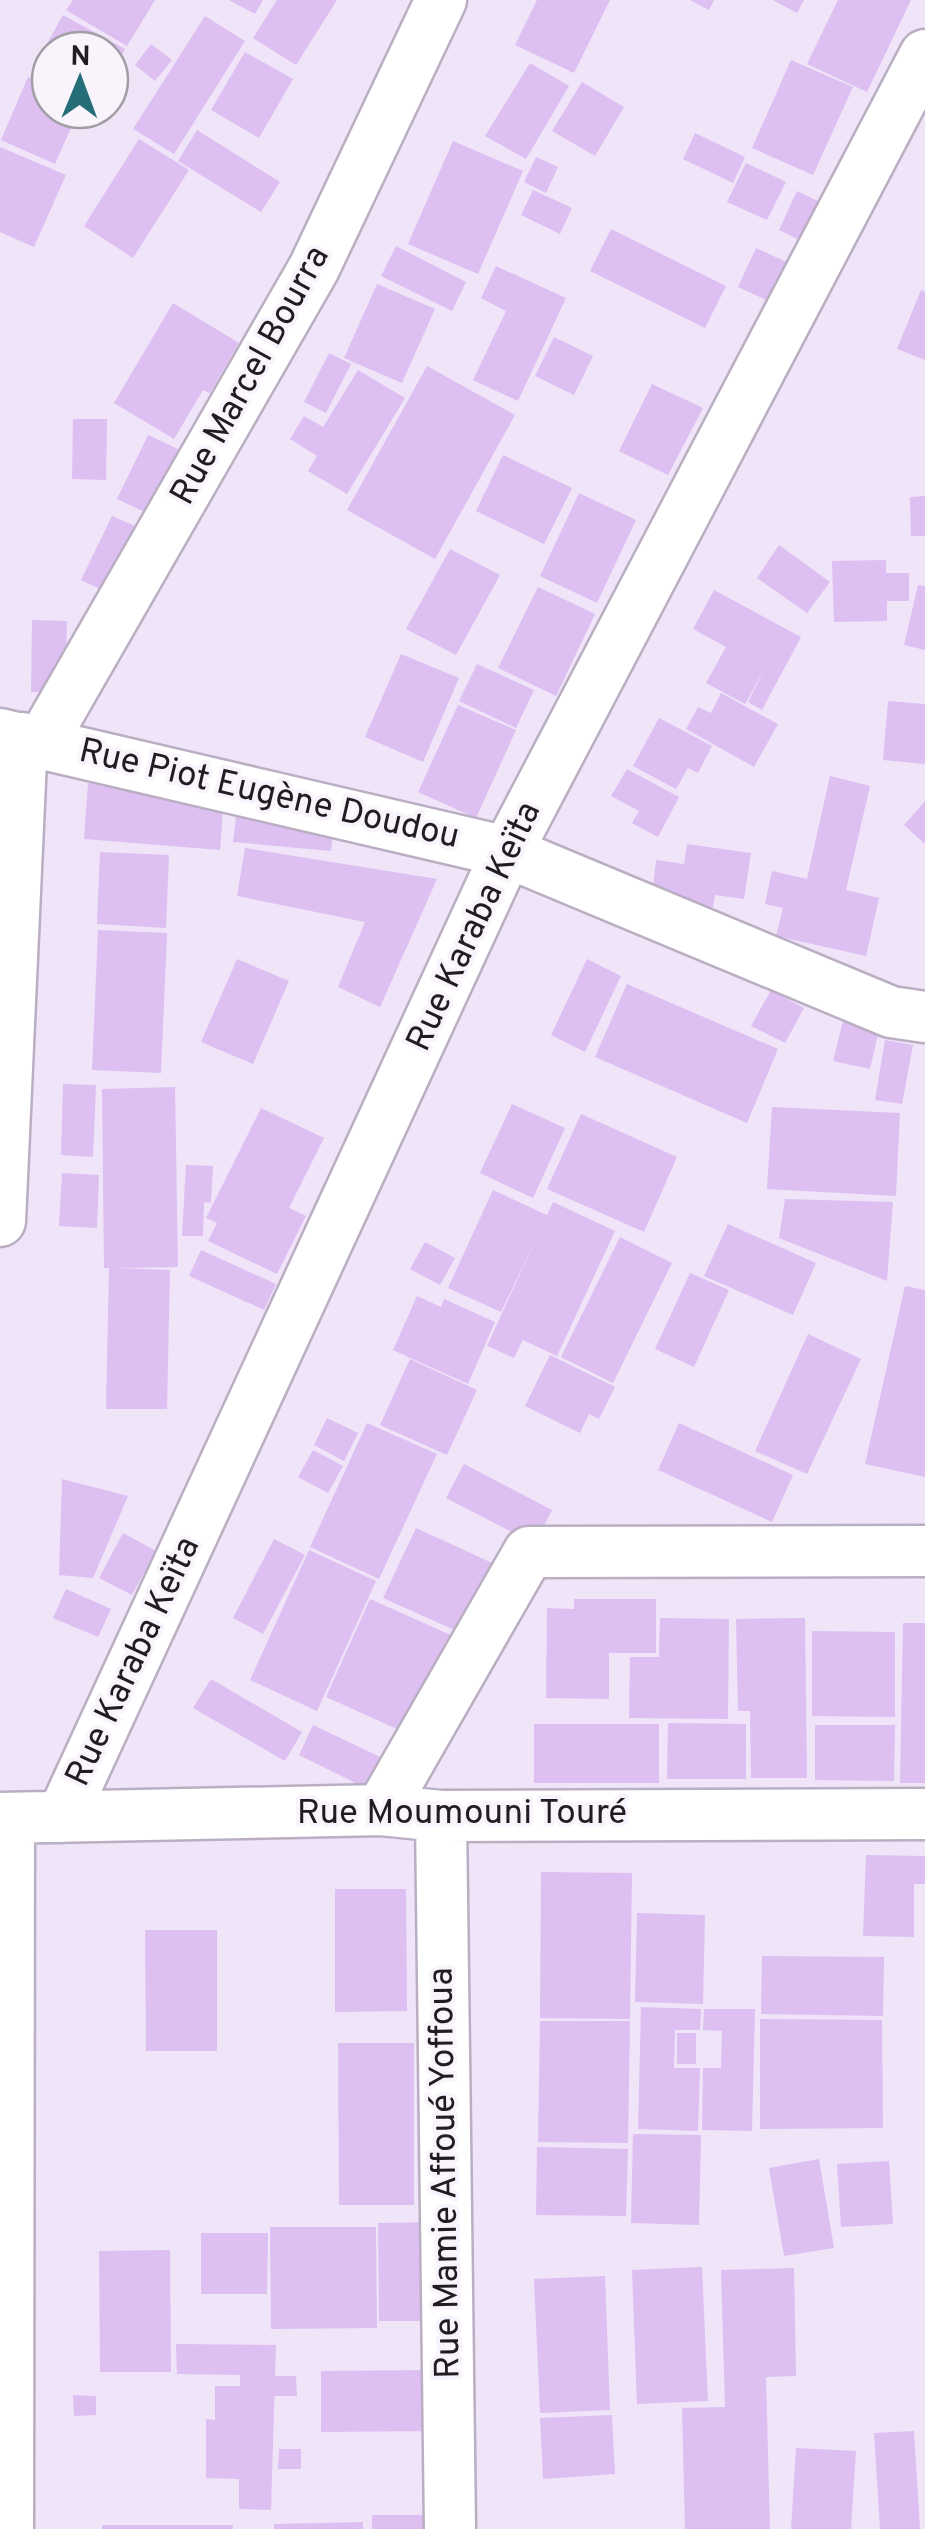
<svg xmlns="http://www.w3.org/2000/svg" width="925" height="2529" font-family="Overpass,sans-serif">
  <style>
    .building { fill: #ddbff2 }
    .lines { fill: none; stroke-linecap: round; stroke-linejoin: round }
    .minor-casing { stroke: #baafc2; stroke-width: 55 }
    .minor { stroke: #fff; stroke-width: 50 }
    .labels { text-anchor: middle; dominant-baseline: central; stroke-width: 8; stroke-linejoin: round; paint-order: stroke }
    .street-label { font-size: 35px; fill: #201c23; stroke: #f9f4fc }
  </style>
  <rect width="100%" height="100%" fill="#efe4f8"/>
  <path class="building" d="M73 0H155L127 46 66 10Z
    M229 0H263L255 14Z
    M277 0H337L296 65 253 38Z
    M537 0H610L574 73 515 45Z
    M690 0H714L709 10Z
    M773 0H804L797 13Z
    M838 0H911L867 92 807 64Z
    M63 15 125 49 110 75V50H50V76L34 67Z
    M205 16 245 41 174 154 133 129Z
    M151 44 172 60 155 81 135 65Z
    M245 52 293 79 259 138 211 110Z
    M791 60 853 87 813 175 752 148Z
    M530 63 569 86 526 159 485 136Z
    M28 77 50 86V110H79L55 164 1 140Z
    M582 82 624 107 595 156 552 131Z
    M197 130 280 182 261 212 178 161Z
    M695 133 745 157 733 183 683 159Z
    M139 139 189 170 133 258 84 226Z
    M453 141 523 171 478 274 408 244Z
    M0 147 66 175 34 247 0 232Z
    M536 157 558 167 546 193 524 182Z
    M746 163 786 182 767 220 727 202Z
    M533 190 572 208 560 234 521 215Z
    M797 191 837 210 818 249 779 230Z
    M611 229 726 286 705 328 590 271Z
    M396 246 466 282 452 311 381 276Z
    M756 248 795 266 777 305 738 287Z
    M496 266 566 298 518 401 473 380 506 311 481 298Z
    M377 284 435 309 402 383 344 358Z
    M921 290 925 292V360L897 349Z
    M173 303 239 343 210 393 203 390 174 439 114 403Z
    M554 337 593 356 574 395 535 376Z
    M329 353 351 364 326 413 304 402Z
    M427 366 515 415 435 559 347 510Z
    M358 370 405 398 347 494 308 471 317 456 290 439 304 416 323 427Z
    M652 384 703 408 668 475 619 451Z
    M73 419H107L106 480 72 479Z
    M148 435 180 450 149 514 117 499Z
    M503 455 572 488 544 544 476 511Z
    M579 493 636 520 597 603 540 576Z
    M925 496V536H911L910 497Z
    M112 516 144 530 113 595 81 580Z
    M779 545 830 582 807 613 757 578Z
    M450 549 500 575 456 655 406 629Z
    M886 560V573H909V601H887V621L834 622 832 561Z
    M918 585 925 586V650L904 645Z
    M538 587 595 614 556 696 498 668Z
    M714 590 801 637 762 710 748 702 765 668 745 704 706 683 726 647 693 629Z
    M32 620 67 621 65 693 31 692Z
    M401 654 459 678 423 762 365 737Z
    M477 664 534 690 516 728 459 701Z
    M721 693 778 724 754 767 686 729 698 707 711 713Z
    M888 701 925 704V764L883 760Z
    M458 705 516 730 476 818 418 792Z
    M659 718 712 746 698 773 688 768 676 789 633 766Z
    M627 769 679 797 658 837 632 823 639 811 611 796Z
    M830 776 870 786 846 890 879 898 866 956 776 936 783 908 765 904 772 871 807 879Z
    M88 783 224 794 220 850 84 839Z
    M925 801V844L904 825Z
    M237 809 334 819 331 851 233 842Z
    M687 844 751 853 744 899 715 895 711 918 668 912 671 891 653 888 656 860 684 864Z
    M245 848 437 879 380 1007 338 987 365 922 237 896Z
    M100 852 169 855 166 928 97 924Z
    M98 930 167 933 161 1073 92 1070Z
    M237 959 289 981 253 1064 201 1042Z
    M587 959 621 976 585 1052 551 1035Z
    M627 984 778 1049 747 1123 595 1057Z
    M771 990 804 1008 785 1043 751 1026Z
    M843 1021 879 1029 870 1069 833 1061Z
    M885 1040 913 1045 902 1104 875 1100Z
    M63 1084 96 1085 93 1157 61 1155Z
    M175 1087 178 1267 116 1268 170 1270 167 1409H106L109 1268H104L102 1089Z
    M512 1104 565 1128 533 1198 480 1173Z
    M772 1107 900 1113 896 1196 767 1189Z
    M261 1108 324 1138 289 1208 306 1216 277 1274 208 1241 217 1223 206 1218Z
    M581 1114 677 1157 644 1232 547 1189Z
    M186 1165 213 1166 211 1203 204 1202 203 1236H182Z
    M62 1173 99 1175 97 1228 59 1226Z
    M493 1190 547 1215 553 1202 615 1231 557 1356 523 1340 514 1358 487 1346 536 1239 501 1312 448 1288Z
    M785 1199 893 1202 887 1281 779 1238Z
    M728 1224 816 1263 793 1315 704 1276Z
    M620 1237 672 1263 613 1383 561 1357Z
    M425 1242 455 1258 440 1285 410 1269Z
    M201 1250 276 1284 264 1310 189 1276Z
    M690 1273 729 1290 694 1367 655 1349Z
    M905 1286 925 1290V1477L865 1464Z
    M417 1296 441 1307 444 1299 495 1322 468 1384 393 1350Z
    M808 1334 861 1359 807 1474 755 1451Z
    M550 1355 615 1387 599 1419 589 1414 580 1433 525 1406Z
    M410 1359 477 1390 447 1455 380 1425Z
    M327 1418 358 1433 344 1461 314 1445Z
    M367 1423 437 1454 379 1579 310 1547Z
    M679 1423 793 1475 772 1522 658 1470Z
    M313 1450 343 1466 328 1493 298 1477Z
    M464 1464 552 1510 535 1544 446 1498Z
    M62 1479 128 1496 93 1578 59 1575Z
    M416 1528 503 1568 470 1637 383 1598Z
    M123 1533 156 1551 132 1595 99 1578Z
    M274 1539 305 1555 263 1634 233 1618Z
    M309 1550 376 1581 317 1711 250 1680Z
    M66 1589 111 1609 98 1637 53 1618Z
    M370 1599 462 1640 417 1738 326 1697Z
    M574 1599H656V1653H609V1699L546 1698 547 1608 574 1609Z
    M660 1618 729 1619 728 1719 629 1718 630 1657H659Z
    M805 1618 807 1778H751L750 1711H738L736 1619Z
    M903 1623H925V1783H900Z
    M812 1631 895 1632V1717L812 1716Z
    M211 1679 302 1732 285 1761 193 1708Z
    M668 1723 746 1724V1779H667Z
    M534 1724H659V1783H534Z
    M313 1725 395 1764 380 1795 299 1755Z
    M815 1725H895L894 1781 815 1780Z
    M866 1855 925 1856V1884H914V1937L863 1936Z
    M541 1872 632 1873 630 2019 540 2018Z
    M335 1889H406L407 2011 335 2012Z
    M637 1913 705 1915 703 2004 635 2002Z
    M145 1930H217V2051H146Z
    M762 1956 884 1957 883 2016 761 2014Z
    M641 2007 701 2009 700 2030H675L674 2068H700L698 2131 638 2129Z
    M704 2009H755L752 2131 702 2130 703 2068H721L722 2031 703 2030Z
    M760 2019 882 2020 883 2128 760 2129Z
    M540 2021H630L628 2143 538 2142Z
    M677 2033H696V2064H677Z
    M338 2043H414V2205H339Z
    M633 2134 701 2135 699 2225 631 2223Z
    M537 2147 628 2149 626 2216 536 2215Z
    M819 2159 834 2248 784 2256 769 2168Z
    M889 2161 893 2224 841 2227 837 2164Z
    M444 2222 445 2280H421V2321H379L378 2223Z
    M270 2227H376L377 2328 271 2329Z
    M201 2233H268L267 2294H201Z
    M170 2250 171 2372H100L99 2251Z
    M702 2267 708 2401 637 2404 632 2270Z
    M794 2268 796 2376 766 2377 770 2529H685L682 2408 725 2407 721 2270Z
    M605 2276 610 2410 540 2413 534 2279Z
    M176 2344 276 2345 271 2510 239 2509V2479L206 2478V2419L215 2420V2386H240V2375L177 2374Z
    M435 2370 436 2431 321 2432V2371Z
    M275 2376H296L297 2396H274Z
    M73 2395 96 2396V2415L74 2416Z
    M612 2415 615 2474 543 2479 540 2418Z
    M914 2431 920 2529H880L874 2433Z
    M796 2448 856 2451 851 2529H791Z
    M279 2449H301V2469H278Z
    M372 2515H428V2529H372Z
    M363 2522V2529H274V2524Z
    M102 2525H233V2529H102Z"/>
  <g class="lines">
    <g class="minor-casing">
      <path id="minor" d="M0 734 507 852 891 1012 925 1017
        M42 742 314 268 441 0
        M0 1221 22 738
        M381 1810 529 1552 925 1551
        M441 1816 450 2529
        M62 1817 507 852 925 55
        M0 1818 381 1810 441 1816 925 1814
        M8 2529 9 1818"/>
    </g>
    <use href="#minor" class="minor"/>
  </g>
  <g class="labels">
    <g class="street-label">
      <text transform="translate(251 376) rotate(-61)">Rue Marcel Bourra</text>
      <text transform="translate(269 795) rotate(13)">Rue Piot Eugène Doudou</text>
      <text transform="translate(475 927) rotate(-65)">Rue Karaba Keïta</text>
      <text transform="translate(134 1662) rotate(-65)">Rue Karaba Keïta</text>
      <text x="462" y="1814">Rue Moumouni Touré</text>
      <text transform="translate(446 2173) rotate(-91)">Rue Mamie Affoué Yoffoua</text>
    </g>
  </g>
  <g transform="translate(80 80) rotate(1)"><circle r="48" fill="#f9f4fc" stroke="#a29ea5" stroke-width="2.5"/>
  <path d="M0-8L18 38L0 25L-18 38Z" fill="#256e78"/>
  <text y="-15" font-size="28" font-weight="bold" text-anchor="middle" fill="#201c23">N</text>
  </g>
</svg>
